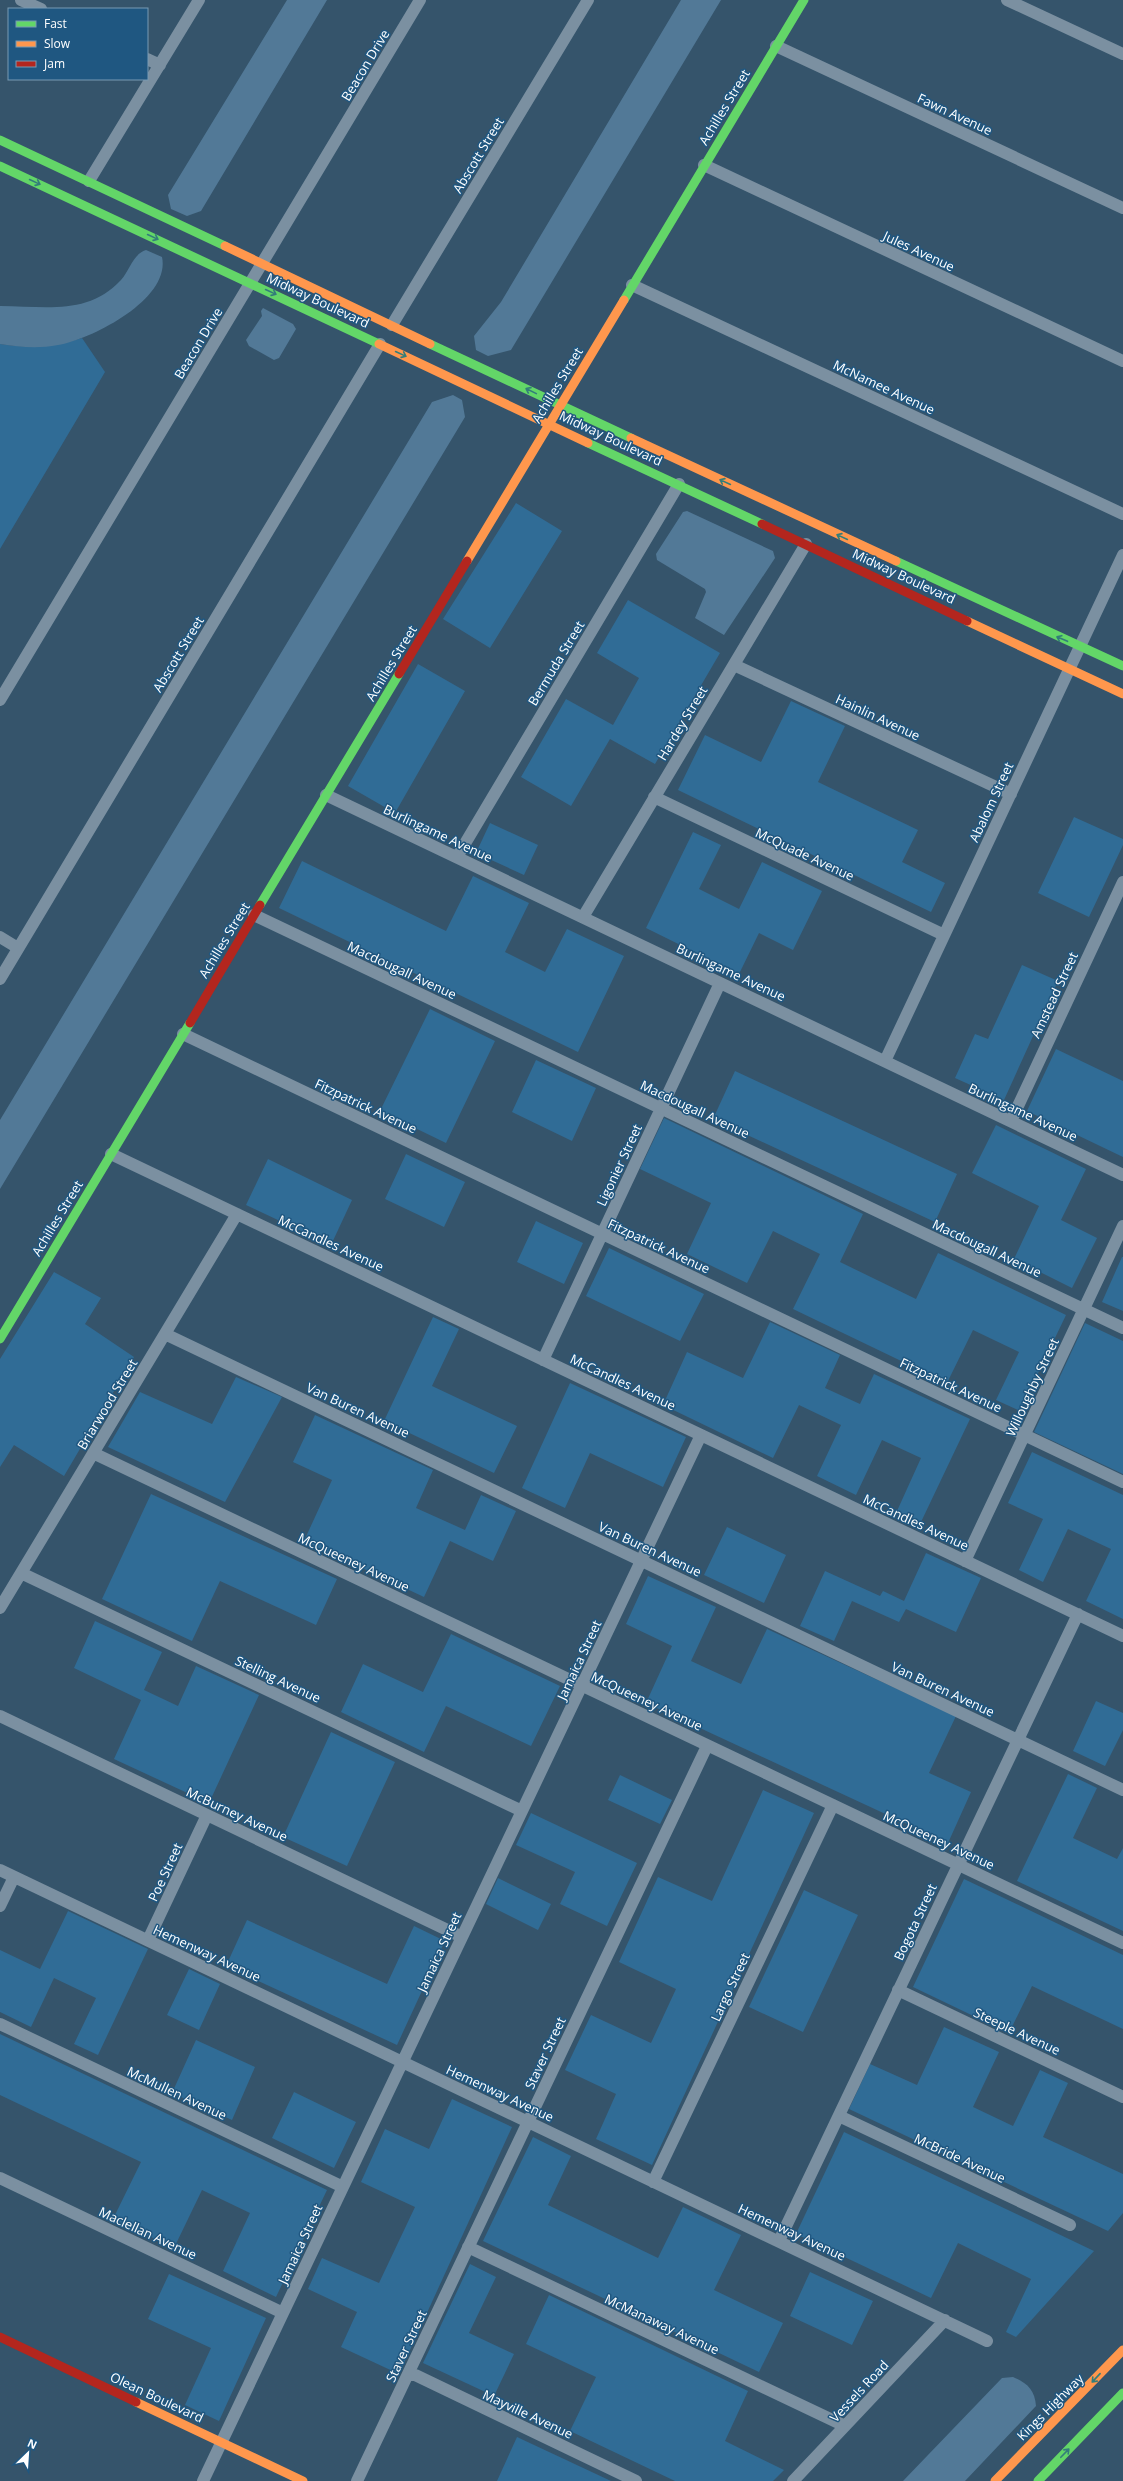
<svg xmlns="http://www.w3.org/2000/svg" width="1123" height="2481" font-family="'Open Sans',sans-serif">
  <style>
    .green { fill: #306c96 }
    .water { fill: #527997 }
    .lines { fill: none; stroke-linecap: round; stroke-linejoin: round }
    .street { stroke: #7b90a1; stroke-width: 12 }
    .fast { stroke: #63d668; stroke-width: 9 }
    .slow { stroke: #ff974d; stroke-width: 9 }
    .jam { stroke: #b3261e; stroke-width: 9 }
    .oneway { stroke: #337d7a }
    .labels { text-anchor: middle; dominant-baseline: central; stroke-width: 3; stroke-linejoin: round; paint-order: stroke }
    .street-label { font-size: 13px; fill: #fff; stroke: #1f5781 }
  </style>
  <rect width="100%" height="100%" fill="#35546b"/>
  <path class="green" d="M82 338 105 372 0 549V344C29 349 54 346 82 338Z
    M516 503 562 531 490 648 443 619Z
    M628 600 720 653 655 764 610 739 571 806 521 777 566 699 613 725 639 678 597 653Z
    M418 664 465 691 395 813 348 786Z
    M791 701 845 726 818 782 918 830 902 862 945 883 931 912 678 790 705 735 761 762Z
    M1074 817 1123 839V845L1089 917 1038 893Z
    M490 823 538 845 524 875 476 853Z
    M693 832 721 845 699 889 739 909 762 862 822 891 793 950 759 933 739 974 646 928Z
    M302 861 446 931 473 876 529 903 505 952 545 972 567 929 624 956 578 1052 279 908Z
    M1022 965 1058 981 1004 1100 955 1078 975 1034 988 1039Z
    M430 1009 495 1041 446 1143 380 1111Z
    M1056 1049 1123 1081V1157L1027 1111Z
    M536 1060 596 1088 572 1141 512 1112Z
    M735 1071 957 1174 935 1222 713 1119Z
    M664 1118 863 1214 840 1262 916 1299 938 1253 1066 1315 1020 1411 996 1400 1019 1352 973 1330 947 1383 793 1309 820 1254 773 1231 747 1283 687 1254 711 1203 640 1169Z
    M996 1125 1086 1169 1061 1220 1097 1238 1072 1288 1014 1259 1039 1206 972 1173Z
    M406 1154 465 1182 444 1227 385 1199Z
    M268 1159 352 1200 331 1245 246 1205Z
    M536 1221 583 1243 564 1284 517 1262Z
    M609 1248 704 1294 680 1341 586 1296Z
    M1122 1257H1123V1311L1102 1302Z
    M54 1272 101 1298 85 1324 134 1357 64 1476 14 1445 0 1467V1359Z
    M433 1317 459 1329 432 1386 517 1426 494 1473 384 1421Z
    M770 1322 840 1355 825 1388 860 1404 874 1374 970 1419 921 1522 897 1511 921 1458 882 1440 856 1495 817 1476 841 1425 799 1405 773 1458 663 1405 687 1352 743 1378Z
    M1085 1323 1123 1341V1474L1034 1432Z
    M236 1377 282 1397 225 1502 108 1447 140 1392 212 1424Z
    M570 1383 686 1437 663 1487 590 1453 565 1508 522 1488Z
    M315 1415 433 1470 416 1508 465 1530 481 1495 516 1511 493 1561 450 1541 424 1597 304 1541 332 1480 293 1462Z
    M1032 1452 1123 1495V1619L1086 1601 1111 1549 1068 1529 1043 1582 1019 1570 1043 1519 1008 1503Z
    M151 1494 337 1579 316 1625 220 1581 192 1641 102 1599Z
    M727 1527 786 1555 764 1603 704 1575Z
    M926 1553 981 1578 956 1632 906 1609 899 1622 852 1601 834 1641 800 1626 825 1571 880 1596 883 1591 904 1601Z
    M648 1576 716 1607 691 1661 741 1684 767 1629 956 1716 929 1773 971 1792 948 1843 646 1703 672 1646 626 1624Z
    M95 1621 162 1652 144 1690 178 1706 196 1666 259 1695 209 1803 114 1759 141 1700 74 1668Z
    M451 1634 560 1686 531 1746 446 1706 424 1752 341 1712 363 1664 423 1692Z
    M1096 1701 1123 1713V1730L1105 1766 1073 1751Z
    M331 1732 395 1762 347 1866 283 1837Z
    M1068 1774 1097 1788 1073 1838 1117 1859 1123 1848V1931L1017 1881Z
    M620 1775 672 1800 660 1824 608 1800Z
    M763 1790 814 1813 652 2165 596 2139 616 2094 565 2070 591 2015 651 2043 676 1989 619 1962 658 1877 712 1901Z
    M531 1813 637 1863 607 1926 560 1904 575 1872 516 1845Z
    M498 1878 551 1904 538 1930 486 1904Z
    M964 1879 1123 1955V2029L1032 1986 1009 2033 913 1987Z
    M804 1890 858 1915 803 2032 749 2007Z
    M68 1911 148 1949 98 2055 74 2044 96 1998 54 1978 31 2027 0 2012V1950L40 1969Z
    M247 1920 387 1984 414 1926 445 1941 397 2045 226 1966Z
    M189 1969 220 1984 199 2030 167 2015Z
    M944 2027 999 2052 973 2107 1013 2126 1040 2070 1068 2083 1043 2137 1123 2174V2213L1108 2231 849 2109 870 2064 917 2085Z
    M0 2034 327 2190 276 2297 223 2271 250 2213 202 2190 174 2248 113 2219 141 2162 0 2095Z
    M196 2040 255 2067 232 2120 172 2093Z
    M294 2092 356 2122 334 2168 272 2138Z
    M452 2099 512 2127 399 2374 341 2347 357 2312 308 2289 322 2258 379 2283 415 2207 361 2182 385 2129 429 2149Z
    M844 2132 1094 2251 1016 2337 1006 2332 1031 2279 958 2243 931 2298 796 2234Z
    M533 2137 571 2156 548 2205 658 2258 683 2207 741 2235 714 2290 783 2323 759 2372 483 2241Z
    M470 2264 496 2277 469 2333 514 2354 494 2396 423 2363Z
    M810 2272 873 2301 852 2345 790 2316Z
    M169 2274 266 2318 219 2421 185 2405 211 2348 148 2319Z
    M549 2295 748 2391 725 2441 784 2470 773 2481H675L570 2431 596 2377 526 2344Z
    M517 2437 611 2481H497Z"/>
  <path class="water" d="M287 0H327L201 211 187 216 171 209 168 195Z
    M681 0H721L511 350 488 356 476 350 474 336 501 302Z
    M146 250 162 257C171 299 92 339 58 345 38 349 19 347 0 344V306C44 306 88 316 121 280 130 270 133 254 146 250Z
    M263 308 293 324 296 329 279 358 274 360 249 346 246 340 262 316 261 311Z
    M453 395 462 400 465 417 0 1189V1120L432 402Z
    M687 511 773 551 775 558 724 635 695 618 706 592 705 589 657 560 656 554 683 512Z
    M1013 2377C1027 2383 1035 2390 1036 2406L965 2481H903L1002 2378Z"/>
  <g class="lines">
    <path class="street" d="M21 0 41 9
      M1007 0 1123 54
      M776 46 1123 208
      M147 59 160 65
      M704 165 1123 361
      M89 181 199 0
      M632 285 1123 514
      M392 325 588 0
      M734 665 1011 794
      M0 700 420 0
      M326 795 1123 1175
      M654 797 944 935
      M457 857 679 484
      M254 915 1123 1328
      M583 917 806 544
      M0 937 18 948
      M0 979 380 344
      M183 1034 1123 1482
      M885 1061 1123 555
      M1011 1121 1123 882
      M111 1154 1123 1636
      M165 1334 1123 1790
      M543 1360 720 983
      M93 1453 1123 1943
      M965 1561 1123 1226
      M21 1573 522 1811
      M0 1608 237 1214
      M0 1716 462 1937
      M0 1870 987 2341
      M0 1906 14 1877
      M148 1940 207 1815
      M898 1990 1123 2097
      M0 2024 343 2187
      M839 2116 1070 2225
      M0 2178 283 2313
      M653 2182 833 1805
      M779 2241 1078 1614
      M468 2247 845 2426
      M409 2372 636 2481
      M203 2481 701 1435
      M357 2481 707 1746
      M793 2481 945 2320"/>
    <path class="fast" d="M0 140 225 246
      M0 166 379 344
      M624 300 804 0
      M430 344 631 438
      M588 443 762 524
      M896 561 1123 666
      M260 905 399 674
      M0 1339 190 1023
      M1038 2481 1123 2393"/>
    <path class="slow" d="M225 246 430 344
      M379 344 588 443
      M631 438 896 561
      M467 561 624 300
      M967 621 1123 694
      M136 2402 303 2481
      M995 2481 1123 2350"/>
    <path class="jam" d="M762 524 967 621
      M399 674 467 561
      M190 1023 260 905
      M0 2337 136 2402"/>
  </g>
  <defs><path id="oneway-shaft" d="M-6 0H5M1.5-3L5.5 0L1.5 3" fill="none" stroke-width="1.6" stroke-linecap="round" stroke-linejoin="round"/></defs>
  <g class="oneway">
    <use href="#oneway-shaft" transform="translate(35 182) rotate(25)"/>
    <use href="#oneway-shaft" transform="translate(153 237) rotate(25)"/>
    <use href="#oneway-shaft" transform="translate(271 292) rotate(25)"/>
    <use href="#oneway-shaft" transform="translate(401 354) rotate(25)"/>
    <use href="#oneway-shaft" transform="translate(531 391) rotate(-154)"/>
    <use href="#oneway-shaft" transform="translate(725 482) rotate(-155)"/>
    <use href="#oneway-shaft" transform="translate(842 537) rotate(-155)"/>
    <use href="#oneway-shaft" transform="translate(1062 639) rotate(-157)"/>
    <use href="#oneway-shaft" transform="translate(1096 2378) rotate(133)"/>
    <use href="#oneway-shaft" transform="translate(1065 2453) rotate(-46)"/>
  </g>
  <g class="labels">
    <g class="street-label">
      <text transform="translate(365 65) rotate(-59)">Beacon Drive</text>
      <text transform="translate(724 107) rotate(-59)">Achilles Street</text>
      <text transform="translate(955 114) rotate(25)">Fawn Avenue</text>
      <text transform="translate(478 155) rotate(-59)">Abscott Street</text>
      <text transform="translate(919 251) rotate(25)">Jules Avenue</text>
      <text transform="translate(318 300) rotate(25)">Midway Boulevard</text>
      <text transform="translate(198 343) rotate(-59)">Beacon Drive</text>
      <text transform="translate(557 385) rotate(-59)">Achilles Street</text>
      <text transform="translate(884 387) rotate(25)">McNamee Avenue</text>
      <text transform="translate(611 438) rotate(25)">Midway Boulevard</text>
      <text transform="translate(904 576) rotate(25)">Midway Boulevard</text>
      <text transform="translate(178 654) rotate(-59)">Abscott Street</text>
      <text transform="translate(391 663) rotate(-59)">Achilles Street</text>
      <text transform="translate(556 663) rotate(-59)">Bermuda Street</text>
      <text transform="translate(878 717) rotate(25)">Hainlin Avenue</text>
      <text transform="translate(682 723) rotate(-59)">Hardey Street</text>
      <text transform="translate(991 802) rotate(-65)">Abalom Street</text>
      <text transform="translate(438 833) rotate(25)">Burlingame Avenue</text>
      <text transform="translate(805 854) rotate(25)">McQuade Avenue</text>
      <text transform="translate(224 940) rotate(-59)">Achilles Street</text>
      <text transform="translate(402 970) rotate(25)">Macdougall Avenue</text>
      <text transform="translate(731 972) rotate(25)">Burlingame Avenue</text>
      <text transform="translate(1054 995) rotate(-65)">Amstead Street</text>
      <text transform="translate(366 1106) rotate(25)">Fitzpatrick Avenue</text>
      <text transform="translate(695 1109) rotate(25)">Macdougall Avenue</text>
      <text transform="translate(1023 1112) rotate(25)">Burlingame Avenue</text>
      <text transform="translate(619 1165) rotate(-65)">Ligonier Street</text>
      <text transform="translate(57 1218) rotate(-59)">Achilles Street</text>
      <text transform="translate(331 1243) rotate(25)">McCandles Avenue</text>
      <text transform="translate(659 1246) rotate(25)">Fitzpatrick Avenue</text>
      <text transform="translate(987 1248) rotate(25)">Macdougall Avenue</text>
      <text transform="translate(623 1382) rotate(25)">McCandles Avenue</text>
      <text transform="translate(951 1385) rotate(25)">Fitzpatrick Avenue</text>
      <text transform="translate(1032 1387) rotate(-65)">Willoughby Street</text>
      <text transform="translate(107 1404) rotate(-59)">Briarwood Street</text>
      <text transform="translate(358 1410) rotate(25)">Van Buren Avenue</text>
      <text transform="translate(916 1522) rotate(25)">McCandles Avenue</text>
      <text transform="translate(650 1549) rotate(25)">Van Buren Avenue</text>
      <text transform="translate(354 1562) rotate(25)">McQueeney Avenue</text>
      <text transform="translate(579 1660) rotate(-65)">Jamaica Street</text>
      <text transform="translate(278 1679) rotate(25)">Stelling Avenue</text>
      <text transform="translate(943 1689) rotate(25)">Van Buren Avenue</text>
      <text transform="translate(647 1701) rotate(25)">McQueeney Avenue</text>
      <text transform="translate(237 1814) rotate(25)">McBurney Avenue</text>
      <text transform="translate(939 1840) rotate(25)">McQueeney Avenue</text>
      <text transform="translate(165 1872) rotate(-65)">Poe Street</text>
      <text transform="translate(915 1922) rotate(-65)">Bogota Street</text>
      <text transform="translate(439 1952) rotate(-65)">Jamaica Street</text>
      <text transform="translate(207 1953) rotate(25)">Hemenway Avenue</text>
      <text transform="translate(730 1987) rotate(-65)">Largo Street</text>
      <text transform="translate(1017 2031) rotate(25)">Steeple Avenue</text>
      <text transform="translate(545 2053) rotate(-65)">Staver Street</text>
      <text transform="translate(177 2093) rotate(25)">McMullen Avenue</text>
      <text transform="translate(500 2093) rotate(25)">Hemenway Avenue</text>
      <text transform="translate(960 2158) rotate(25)">McBride Avenue</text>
      <text transform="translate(792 2232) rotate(25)">Hemenway Avenue</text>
      <text transform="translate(148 2233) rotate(25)">Maclellan Avenue</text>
      <text transform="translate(300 2244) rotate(-65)">Jamaica Street</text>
      <text transform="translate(662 2324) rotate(25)">McManaway Avenue</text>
      <text transform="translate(406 2346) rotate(-65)">Staver Street</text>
      <text transform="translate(859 2391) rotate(-47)">Vessels Road</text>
      <text transform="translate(157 2397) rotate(25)">Olean Boulevard</text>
      <text transform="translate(1050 2407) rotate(-45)">Kings Highway</text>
      <text transform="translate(528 2414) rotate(25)">Mayville Avenue</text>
    </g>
  </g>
  <rect x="8" y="8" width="140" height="72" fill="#1f5781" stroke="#799ab3"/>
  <rect x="16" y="21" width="20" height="6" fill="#63d668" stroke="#799ab3"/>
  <text x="44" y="28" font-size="12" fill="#ffffff">Fast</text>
  <rect x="16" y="41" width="20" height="6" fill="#ff974d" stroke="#799ab3"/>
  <text x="44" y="48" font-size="12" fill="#ffffff">Slow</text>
  <rect x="16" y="61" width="20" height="6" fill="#b3261e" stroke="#799ab3"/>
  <text x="44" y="68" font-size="12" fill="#ffffff">Jam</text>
  <g transform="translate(28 2453) rotate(25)" stroke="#1f5781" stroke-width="3" paint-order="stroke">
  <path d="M0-3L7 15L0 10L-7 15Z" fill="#ffffff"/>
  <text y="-6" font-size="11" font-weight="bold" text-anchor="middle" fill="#ffffff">N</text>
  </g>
</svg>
